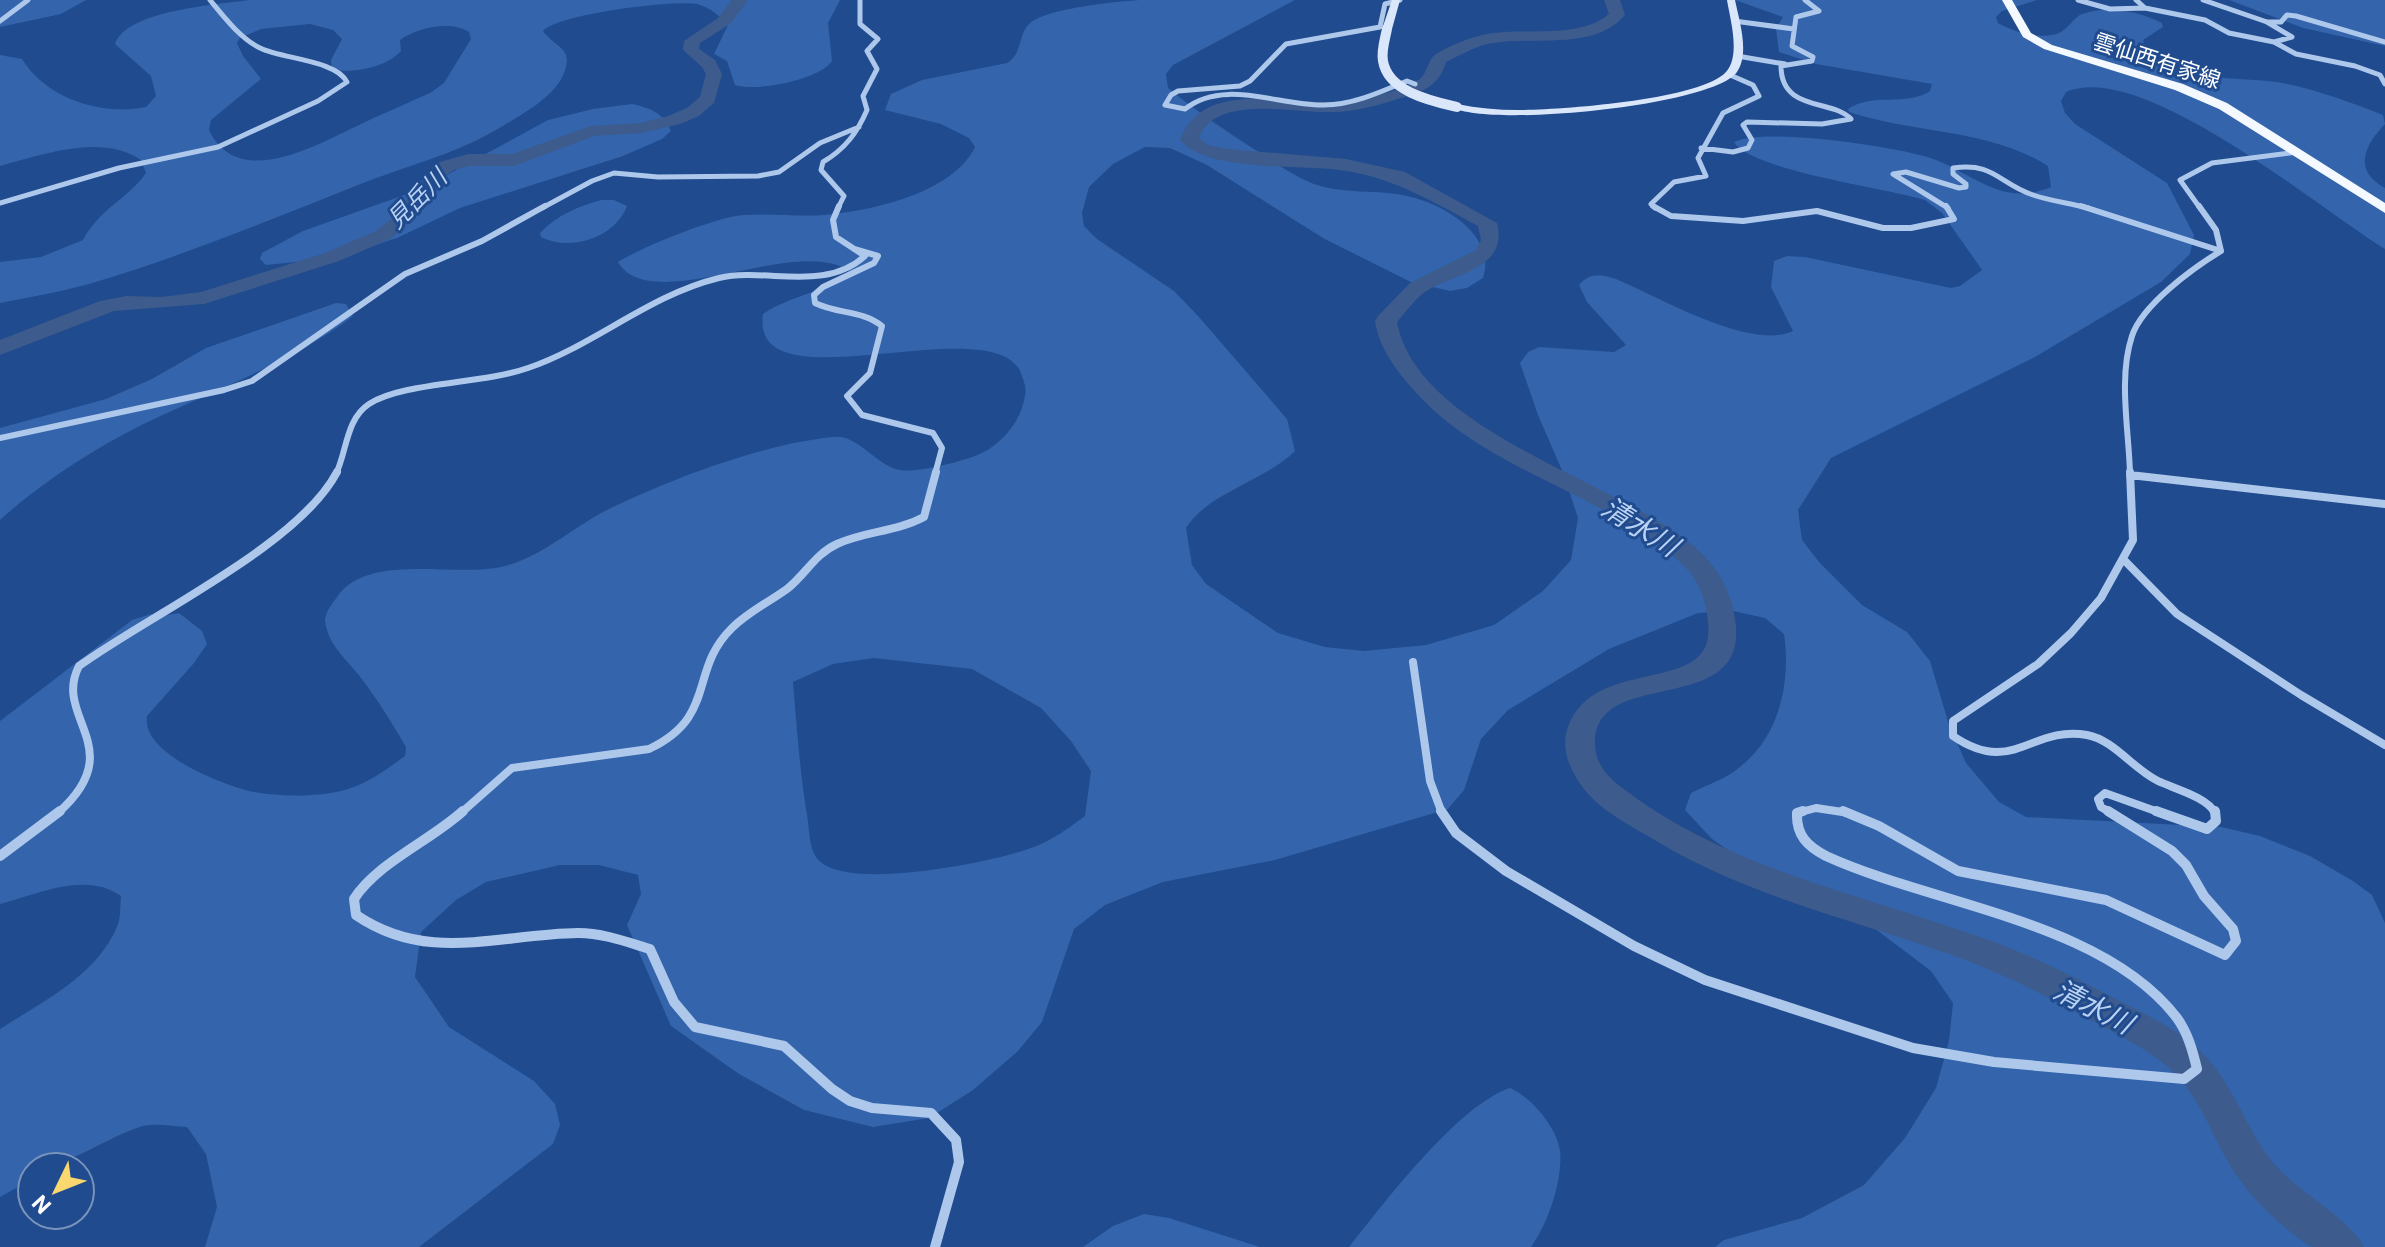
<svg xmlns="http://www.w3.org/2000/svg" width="2385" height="1247" font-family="Roboto,'Noto Sans JP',sans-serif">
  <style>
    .green { fill: #3364ac; fill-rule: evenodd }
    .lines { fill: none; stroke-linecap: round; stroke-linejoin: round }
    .river { fill: #3d5c8d; fill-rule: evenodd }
    .street-far3 { stroke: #aec8ec; stroke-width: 5 }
    .street-far2 { stroke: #aec8ec; stroke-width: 6 }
    .street-far1 { stroke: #aec8ec; stroke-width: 8 }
    .street { stroke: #aec8ec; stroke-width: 10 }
    .secondary { fill: #dae6f9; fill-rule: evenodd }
    .primary { fill: #f4f8ff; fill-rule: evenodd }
    .secondary-bridge { stroke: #dae6f9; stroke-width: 10 }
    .labels { text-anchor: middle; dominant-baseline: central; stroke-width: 6; stroke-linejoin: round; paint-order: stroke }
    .far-street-label { font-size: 22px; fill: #fff; stroke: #204b8e }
    .far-water-label { font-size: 24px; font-style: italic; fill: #bad2f3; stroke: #204b8e }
    .water-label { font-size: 28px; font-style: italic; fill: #bad2f3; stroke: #204b8e }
  </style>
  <rect width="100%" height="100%" fill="#204b8e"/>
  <path class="green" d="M0 0H86L61 14 0 27Z
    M249 0H840L828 23 832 61C819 80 757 92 735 85L727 61 714 54 728 25C720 16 709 7 697 4 672 0 559 14 543 31 555 48 574 47 564 73 555 98 516 118 494 131 453 155 403 167 358 185 270 220 181 257 89 284 60 292 30 297 0 303V262L41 257 83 240C100 208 128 199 146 173L141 160C102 133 42 155 0 166V55L22 59C47 99 101 116 146 107L156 96 151 76 115 44C127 10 216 5 249 0ZM310 24 333 30 342 39 331 60 332 70C353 73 386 68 401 51L400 40C417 28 450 20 469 32L471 39 444 83 430 93C406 104 381 114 357 126 316 145 238 191 209 130L211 120 261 79 243 56 237 43 240 38 261 29Z
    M1139 0H1295L1173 65 1166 74 1168 88C1196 111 1226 131 1257 151 1274 162 1290 174 1309 182 1342 196 1378 188 1411 197 1446 205 1497 237 1483 278L1467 288 1450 291 1411 282 1323 238 1207 165 1170 148 1145 147 1113 164 1089 187 1082 213 1084 226 1097 239 1174 291 1199 317 1287 419 1295 451C1263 482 1209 492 1186 528L1192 565 1206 584 1278 633 1325 647 1364 651 1426 645 1494 625 1543 591 1571 560 1578 518 1564 475 1538 415 1520 363 1528 352 1539 347 1614 352 1626 345 1587 302 1579 285C1590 272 1600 274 1616 279 1659 297 1750 351 1793 331L1771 287 1774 261 1787 256 1805 257 1951 288 1960 286 1982 270 1942 213 1925 200C1888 188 1752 171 1734 142 1765 127 1888 146 1924 156 1971 169 1998 209 2051 187L2048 166C1987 128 1915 134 1849 112L1848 109C1873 92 1905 107 1930 91L1932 84 1816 64 1779 52 1776 29 1783 17 1735 0H2037L2002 11 1996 17 1998 23C2014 32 2041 40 2059 33 2068 29 2074 17 2082 14 2107 5 2139 11 2162 23L2163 27 2143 40 2144 43C2172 86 2239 75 2282 83 2317 90 2350 102 2383 115L2385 124C2365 145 2352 170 2385 188V249C2319 209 2142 59 2066 92L2061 101 2065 113 2075 124 2167 183 2194 235 2190 254 2161 282 2035 357 1831 458 1798 510 1802 540 1819 562 1862 605 1907 632 1930 661 1949 725 1966 763 1999 802 2026 817 2221 827 2260 836 2310 856 2353 881 2372 895 2385 923V1247H1715L1724 1240 1802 1218 1864 1185 1905 1138 1936 1088 1949 1041 1953 1003 1931 971 1878 931 1823 899 1765 876 1712 839 1685 810 1691 793C1707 785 1728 778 1741 766 1780 736 1791 680 1784 634L1765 618 1733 611 1698 613 1609 649 1508 710 1481 739 1464 790 1448 809 1275 860 1163 882 1105 905 1074 929 1042 1022 1018 1051 973 1090 929 1118 873 1127 804 1110 739 1074 671 1026 627 925 641 894 638 875 599 865H560L486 882 456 900 421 932 415 977 449 1027 534 1081 555 1104 560 1125 553 1144 419 1247H205L217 1207 206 1154 187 1127C173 1126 156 1123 143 1126 106 1137 70 1167 32 1167V1179L0 1197V1029C42 1002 96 976 117 927 121 918 120 905 121 896 85 871 39 894 0 904V721L132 620 151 614 156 617 179 613 202 631 207 644 194 663 147 716C141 753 219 783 249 791 276 797 314 797 341 791 366 785 384 771 405 756L406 747C392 723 378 700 361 678 351 665 337 652 330 638 328 633 325 625 325 620 326 611 332 604 337 597 369 551 457 579 505 566 544 556 575 525 611 508 673 478 765 443 834 437 858 434 876 466 900 470 917 473 959 462 975 456 1000 447 1022 421 1025 395 1027 387 1023 379 1020 371 988 308 749 409 763 314 786 297 835 289 849 271 796 234 650 318 618 262 641 247 719 216 744 215 771 213 798 217 824 215 871 211 953 193 975 147L969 138 941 124 885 110 891 94 922 80 1007 63C1022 54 1018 37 1028 25 1044 8 1115 2 1139 0ZM874 658 972 669 1041 708 1071 741 1091 771 1085 816C1065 831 1047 844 1022 851 985 863 840 893 816 857 810 848 809 832 808 821 800 775 797 729 793 682L833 664Z
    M2229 0H2385V46L2303 28Z
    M632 104C651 108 663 113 671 131L662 139 623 156 460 208 397 238 335 258 266 265 260 259 262 253 303 231 421 189 548 120 593 109Z
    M601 200H614L627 206C615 238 570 252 541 237L540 233C557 215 577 207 601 200Z
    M336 303 346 304 353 316C296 360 217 389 152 420 101 444 42 482 0 520V428L106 399 152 379 206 348Z
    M1510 1088C1531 1097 1557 1127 1560 1151 1563 1180 1548 1224 1531 1247H1349C1384 1203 1458 1105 1510 1088Z
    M1144 1214 1169 1218 1260 1247H1083L1113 1226Z"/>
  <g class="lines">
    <path class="river" d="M732 0H748L730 24 700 43 699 49 715 60 722 74 714 103 699 116 680 124 641 133 594 136 514 166H469L454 170 445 176 405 227 390 239 339 261 204 304 114 311 0 355V340L100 301 127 296 161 297 201 292 325 253 376 231 391 219 431 168 440 162 468 154H512L591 126 641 123 668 116 687 108 700 97 706 74 702 67 683 50 684 41 718 18Z
      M1604 0H1620L1625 15C1595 51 1534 36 1493 43 1477 45 1461 55 1446 62 1439 86 1424 91 1401 98 1380 105 1357 111 1335 112 1296 114 1215 93 1199 138L1208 145 1227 149 1346 159 1405 172 1497 223C1508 268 1459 272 1428 290 1416 297 1406 312 1397 322 1418 433 1617 479 1697 549 1718 568 1731 591 1735 619 1752 721 1593 664 1595 744 1595 765 1610 779 1625 790 1730 869 1860 894 1980 937 2027 953 2071 975 2114 998 2143 1014 2175 1027 2198 1049 2233 1081 2245 1129 2275 1165 2298 1191 2353 1222 2364 1247 2349 1247 2329 1247 2314 1247 2305 1245 2295 1235 2287 1229 2265 1211 2246 1191 2231 1167 2211 1133 2199 1095 2169 1068 2147 1048 2117 1035 2091 1020 2047 996 2002 973 1955 956 1855 920 1750 897 1658 842 1633 827 1602 812 1584 789 1570 771 1560 749 1568 727 1595 653 1717 698 1708 623 1707 610 1704 596 1697 583 1687 564 1666 550 1649 538 1569 482 1475 462 1410 386 1394 367 1379 347 1375 321L1378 316 1410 283 1476 250 1481 240 1478 226C1435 203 1396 179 1347 171 1306 164 1207 173 1180 140 1203 79 1285 104 1336 102 1363 100 1396 93 1420 79 1428 72 1427 60 1436 54 1453 44 1475 35 1494 33 1530 28 1579 39 1609 14Z"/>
    <path class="street-far3" d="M1400 0 1385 4 1380 27 1286 44 1250 81 1240 86 1178 91 1171 95 1165 105 1185 109C1224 78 1279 106 1324 105 1352 105 1381 92 1407 81L1415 84
      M2078 0 2110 9 2145 8 2205 20 2229 33 2274 42 2296 54 2355 66 2380 75 2385 84
      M2136 0 2145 8
      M2203 0 2267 22H2281L2287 15 2296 16 2385 42
      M0 21 28 0
      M1734 21 1794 29
      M2267 22 2292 37 2274 42
      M1737 56 1785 64
      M1701 148 1733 152 1748 148 1752 140 1743 125 1747 122 1822 124 1851 119C1833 99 1781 112 1781 66L1812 61 1813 57 1792 46 1796 17 1819 11 1805 0
      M0 203 119 168 218 147 318 101 347 82C336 60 282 59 260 48 240 38 224 17 210 0
      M542 208 592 181 614 173 658 177 758 176 779 172 820 143 859 127
      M838 208 844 196 821 170 823 162C845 149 857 133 867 110L863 96 877 69 867 51 878 39 860 24V0
      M1655 208 1651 204 1674 182 1706 176 1698 158 1723 113 1759 96 1753 85 1730 75
      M1948 208 1893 174 1906 172 1959 188 1966 187V184L1953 174V168C1994 162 1998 183 2033 195 2050 201 2070 203 2088 208
      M2200 208 2180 180 2212 163 2297 152"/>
    <path class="street-far2" d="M1653 206 1671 216 1743 221 1817 211 1883 228H1911L1954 219 1946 206
      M2081 206 2221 251
      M2199 206 2216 230 2221 251
      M854 249 878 256 874 263 823 287 814 295 815 303C837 314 862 310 882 326L870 373 847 396 862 415 933 433 942 448 935 474
      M0 438 224 390 252 381 405 274 482 241 545 206
      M336 474C347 451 346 419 369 404 403 382 483 384 528 368 595 345 649 295 719 278 767 267 824 293 865 256L836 237 833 220 839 206
      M2130 474C2129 431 2118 378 2132 336 2142 305 2193 268 2221 251"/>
    <path class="street-far1" d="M2130 472 2133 540 2101 598 2071 633 2038 664 1953 721V736C2013 777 2031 725 2087 735 2114 740 2133 769 2158 781 2175 789 2207 797 2215 813
      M2130 475 2385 504
      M2125 561 2177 614 2301 695 2385 745
      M1413 662 1430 781 1442 813
      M58 813C131 748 52 718 79 666 149 615 299 545 337 472
      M461 813 512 768 649 749C718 716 688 671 732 628 748 612 769 602 787 589 805 575 815 554 837 544 865 531 896 532 924 517L936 472
      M1797 813 1816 808 1849 813
      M2111 813 2101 807 2098 799 2105 793 2161 813"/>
    <path class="street" d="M463 811C430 841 377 863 354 899L356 915C428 964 498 934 578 933 603 933 627 942 650 949L674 1002 695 1027 784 1046 832 1089 850 1101 872 1108 931 1113 956 1140 959 1162 935 1247
      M1441 811 1456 833 1506 871 1634 946 1705 980 1913 1048 1994 1062 2184 1079 2197 1069C2193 1052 2188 1033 2177 1018 2103 921 1933 905 1826 856 1807 846 1796 835 1797 813L1803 811
      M1843 811 1879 826 1958 871 2106 900 2225 955 2236 941 2233 929 2204 896 2186 865 2172 851 2108 811
      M2156 811 2207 829 2216 821 2215 811
      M0 856 60 811"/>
    <path class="secondary" d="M1392 0H1400L1392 29 1387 32 1382 29Z
      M1727 0H1735C1739 20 1750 53 1737 72 1713 106 1487 128 1452 107L1457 104C1477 108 1497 110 1518 110 1558 110 1701 100 1726 72 1741 55 1730 19 1727 0Z"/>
    <path class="primary" d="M2002 0H2012L2031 33 2052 45 2183 84 2227 103 2385 203V213L2219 109 2175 90 2044 49 2023 37Z"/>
    <path class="secondary-bridge" d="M1387 29C1385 39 1381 51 1383 61 1388 92 1432 101 1457 107"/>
  </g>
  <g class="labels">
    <g class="far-street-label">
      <text transform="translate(2157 61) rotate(18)">雲仙西有家線</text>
    </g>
    <g class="far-water-label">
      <text transform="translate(417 199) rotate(-45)">見岳川</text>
    </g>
    <g class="water-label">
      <text transform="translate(1640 527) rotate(32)">清水川</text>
      <text transform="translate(2093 1007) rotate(27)">清水川</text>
    </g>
  </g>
  <g transform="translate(56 1191) rotate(227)"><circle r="38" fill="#204b8e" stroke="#7993bb" stroke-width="2"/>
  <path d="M0-6L14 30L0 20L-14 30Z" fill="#fad86f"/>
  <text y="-12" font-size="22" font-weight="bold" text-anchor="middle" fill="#ffffff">N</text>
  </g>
</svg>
